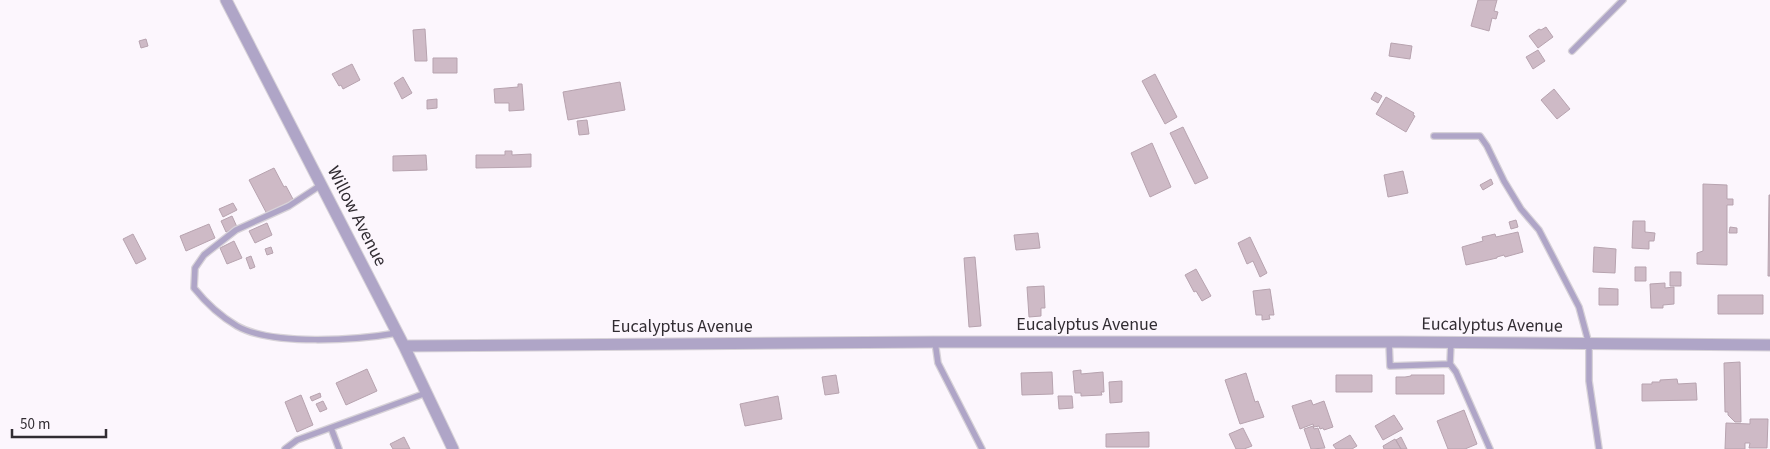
<svg xmlns="http://www.w3.org/2000/svg" width="1770" height="449" font-family="'Source Sans 3',sans-serif">
  <style>
    .building { fill: #cebac6; stroke: #b7a3af }
    .lines { fill: none; stroke-linecap: round; stroke-linejoin: round }
    .service-casing { stroke: #d7d2d8; stroke-width: 8 }
    .minor-casing { stroke: #d7d2d8; stroke-width: 13 }
    .service { stroke: #afa5c7; stroke-width: 5.5 }
    .minor { stroke: #afa5c7; stroke-width: 11 }
    .labels { text-anchor: middle; dominant-baseline: central; stroke-width: 4; stroke-linejoin: round; paint-order: stroke }
    .street-label { font-size: 18px; fill: #312c32; stroke: #fcf6fd }
  </style>
  <rect width="100%" height="100%" fill="#fcf6fd"/>
  <path class="building" d="M1478 0H1497L1494 11 1498 12 1496 19 1492 18 1489 31 1471 26Z
    M1546 27 1553 37 1538 48 1529 36 1539 29 1541 30Z
    M425 29 427 61H415L413 30Z
    M146 39 148 46 141 48 139 41Z
    M1391 43 1412 46 1410 59 1389 56Z
    M1538 50 1545 61 1533 69 1526 57Z
    M433 58H457V73H433Z
    M352 64 360 80 343 89 341 85 339 86 332 74Z
    M1155 74 1177 117 1165 124 1142 81Z
    M403 77 412 93 402 99 394 83Z
    M620 82 625 110 568 120 563 92Z
    M518 84H522L524 110 509 111V103H495L494 89 518 87Z
    M1554 89 1570 109 1557 119 1541 100Z
    M1375 92 1382 96 1378 103 1371 99Z
    M1386 97 1414 113 1413 115 1415 116 1406 132 1376 114Z
    M437 99V108L427 109V100Z
    M587 120 589 134 579 135 577 121Z
    M1183 127 1208 178 1195 184 1170 133Z
    M1152 143 1171 187 1150 197 1131 153Z
    M505 151H512V155L531 154V167L476 168V155H505Z
    M426 155 427 170 393 171V156Z
    M274 168 284 187 286 186 294 201 267 214 249 180Z
    M1403 171 1408 193 1388 197 1384 175Z
    M1491 179 1493 184 1483 190 1480 185Z
    M1703 184 1727 185V199H1733V205H1727V265L1697 264V253L1703 251Z
    M1769 195H1770V276H1768Z
    M233 203 237 210 223 217 219 209Z
    M232 216 237 227 226 232 221 221Z
    M1516 220 1518 227 1511 229 1509 222Z
    M1633 221H1645V232L1655 233 1654 241H1649V249L1632 248Z
    M267 223 272 235 255 243 249 231Z
    M209 224 215 238 186 251 180 236Z
    M1730 227 1737 228V233H1729Z
    M1518 232 1523 252 1505 257 1504 255 1497 257V258L1466 265 1462 247 1483 241 1482 237 1495 234 1496 237Z
    M1038 233 1040 248 1016 250 1014 235Z
    M133 234 146 259 136 264 123 239Z
    M1250 237 1267 273 1260 277 1253 261 1247 264 1238 243Z
    M234 241 242 258 227 264 220 248Z
    M271 247 273 253 267 255 265 249Z
    M1594 247 1616 249 1615 273 1593 272Z
    M251 256 255 267 250 269 246 258Z
    M975 257 981 326 969 327 964 258Z
    M1635 267H1646V281H1635Z
    M1196 269 1211 296 1202 301 1196 291 1194 292 1185 275Z
    M1670 272H1681V286H1670Z
    M1665 283V288L1674 287V304L1663 305V308H1651L1650 284Z
    M1044 286 1045 308H1041V316L1029 317 1027 287Z
    M1599 288 1618 289V305H1599Z
    M1270 289 1274 315H1269L1270 319 1262 320V315H1256L1253 291Z
    M1718 295H1763V314H1718Z
    M1740 362 1741 422H1735L1728 415V412H1725L1724 363Z
    M367 369 377 391 346 405 336 383Z
    M1081 370V374L1103 372 1104 392H1101L1102 395 1081 396V393H1075L1073 371Z
    M1052 372 1053 394 1022 395 1021 373Z
    M1246 373 1255 402 1258 401 1264 417 1240 424 1225 380Z
    M836 375 839 393 825 395 822 377Z
    M1336 375H1372V392H1336Z
    M1411 375H1444V394H1396V377H1405L1411 376Z
    M1677 379 1678 384 1696 383 1697 400 1642 401V384H1652V382H1660V380Z
    M1122 381V402L1110 403 1109 382Z
    M320 393 321 397 312 401 310 397Z
    M301 395 313 425 297 432 285 402Z
    M778 396 782 419 745 426 740 404Z
    M1058 396H1072L1073 408 1059 409Z
    M1311 400 1313 405 1324 401 1333 427 1324 430 1323 428 1320 429 1319 426 1314 427 1313 424 1300 429 1292 406Z
    M323 401 327 409 320 412 316 404Z
    M1464 410 1477 444 1465 449H1448L1437 421Z
    M1394 415 1403 429 1383 440 1375 426Z
    M1750 419H1768L1767 448H1749L1750 443H1745V449H1725L1726 423 1750 424Z
    M1313 426 1314 429 1318 428 1325 448 1311 449 1304 429Z
    M1243 428 1252 446 1244 449H1236L1229 434Z
    M1149 432V447H1106V434Z
    M1350 435 1357 446 1352 449H1336L1333 445Z
    M404 437 410 449H393L390 444Z
    M1401 437 1407 449H1401L1396 440Z
    M1395 439 1401 449H1384L1383 446Z"/>
  <g class="lines">
    <g class="service-casing">
      <path id="service" d="M1572 51 1623 0
        M1434 136H1480L1487 146 1504 181 1521 209 1539 230 1579 307 1589 344V381L1599 449
        M321 185 289 206 236 230 204 255 195 268 194 288C206 303 220 316 237 326 272 346 358 340 397 333
        M935 342 938 363 982 449
        M1389 342 1390 366 1450 364
        M1451 342 1450 364 1456 372 1490 449
        M331 428 339 449
        M285 449 297 440 426 393"/>
    </g>
    <g class="minor-casing">
      <path id="minor" d="M226 0 404 346 453 449
        M404 346 935 342H1400L1770 345"/>
    </g>
    <use href="#service" class="service"/>
    <use href="#minor" class="minor"/>
  </g>
  <g class="labels">
    <g class="street-label">
      <text transform="translate(357 216) rotate(63)">Willow Avenue</text>
      <text x="1087" y="324">Eucalyptus Avenue</text>
      <text transform="translate(1492 325) rotate(1)">Eucalyptus Avenue</text>
      <text x="682" y="326">Eucalyptus Avenue</text>
    </g>
  </g>
  <path d="M12 429v8h94v-8" fill="none" stroke="#312c32" stroke-width="2.5"/>
  <text x="20" y="429" font-size="15" fill="#312c32" stroke="#fcf6fd" stroke-width="4" paint-order="stroke">50 m</text>
</svg>
